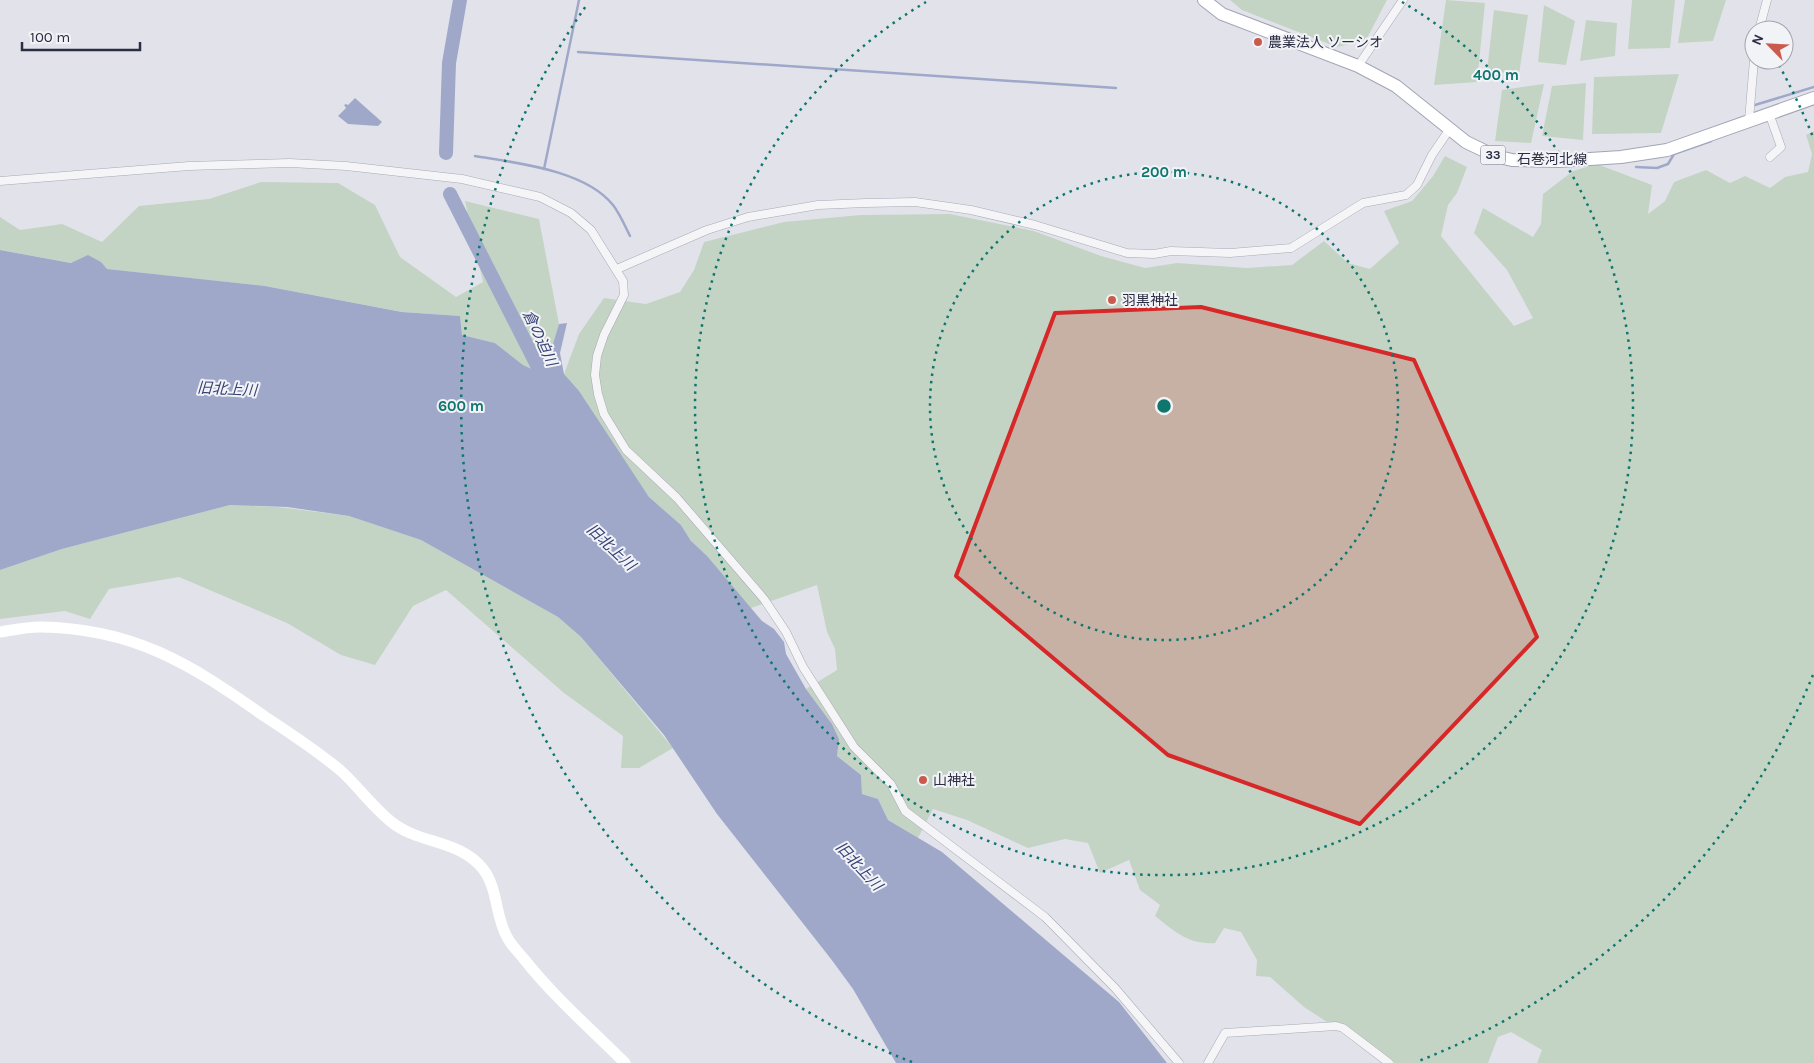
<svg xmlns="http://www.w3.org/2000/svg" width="1814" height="1063" font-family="Karla,'Noto Sans JP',sans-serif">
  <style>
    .green { fill: #c4d4c4 }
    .water { fill: #9fa8c9 }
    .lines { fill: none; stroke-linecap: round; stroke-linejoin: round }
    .stream { stroke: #9fa8c9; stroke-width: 2.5 }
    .river { stroke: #9fa8c9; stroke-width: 14 }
    .street-casing { stroke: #a7a9b4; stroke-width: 9 }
    .primary-casing { stroke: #a2a4b6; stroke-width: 14 }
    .street { stroke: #f5f5f8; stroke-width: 8 }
    .secondary { stroke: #fff; stroke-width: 11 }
    .primary { stroke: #fff; stroke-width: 12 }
    .marked { fill: #d62828; fill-opacity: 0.2; stroke: #d62828; stroke-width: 4; stroke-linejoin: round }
    .ring { fill: none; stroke: #0f766e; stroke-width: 2.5; stroke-dasharray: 2.5 5 }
    .poi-dot { fill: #ca5b4c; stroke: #f2f3f7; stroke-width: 2 }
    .labels { text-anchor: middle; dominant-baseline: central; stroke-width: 4; stroke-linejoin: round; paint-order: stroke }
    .shield { fill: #f2f3f7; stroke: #676878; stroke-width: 1 }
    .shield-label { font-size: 12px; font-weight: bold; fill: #2b2d42 }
    .poi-label { font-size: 14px; fill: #2b2d42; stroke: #f2f3f7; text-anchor: start }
    .street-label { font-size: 14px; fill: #2b2d42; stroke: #f2f3f7 }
    .water-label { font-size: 15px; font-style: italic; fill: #364175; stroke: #f2f3f7 }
    .centre { fill: #0f766e; stroke: #f2f3f7; stroke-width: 2.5 }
    .ring-label { font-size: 15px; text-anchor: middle; font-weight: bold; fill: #0f766e; stroke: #f2f3f7; stroke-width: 4; stroke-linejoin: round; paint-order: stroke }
  </style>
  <rect width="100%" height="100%" fill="#e2e3ea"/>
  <path class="green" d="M1230 0H1387L1366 40 1337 47 1242 10Z
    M1446 0 1485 3 1477 82 1434 85Z
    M1632 0H1675L1670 48 1628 49Z
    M1685 0H1726L1713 41 1678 43Z
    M1544 5 1575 21 1566 65 1538 62Z
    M1494 10 1528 15 1519 74 1487 71Z
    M1586 20 1617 23 1615 56 1580 61Z
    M1679 74 1661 133 1592 134 1594 77Z
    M1586 83 1583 140 1542 136 1552 86Z
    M1544 84 1531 143 1495 141 1502 90Z
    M1814 131V1063H1537L1542 1050 1511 1032 1498 1037 1488 1063H1395L1348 1030 1330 1024 1304 1007 1270 977 1256 976 1257 960 1241 932 1224 928 1215 943C1189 945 1174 931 1155 916L1160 905 1140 890 1129 860 1100 873 1088 843 1065 839 1028 848 967 820 933 809 918 838 888 820 878 799 862 794 861 775 837 756 839 739 832 724 806 689 837 670 835 649 827 632 817 585 751 608 691 541 681 525 649 497 564 374 579 334 604 298 646 304 680 292 694 270 704 242 784 222 861 215 950 214 1034 231 1101 256 1145 268 1177 263 1247 268 1292 265 1324 241 1348 263 1370 269 1399 243 1384 211 1412 201 1433 176 1445 156 1467 167 1457 193 1448 205 1441 236 1514 326 1533 318 1507 270 1474 233 1483 208 1533 237 1541 224 1543 194 1573 171 1597 164 1652 185 1648 214 1665 201 1674 182 1706 170 1730 183 1745 176 1770 188 1785 177 1808 172 1812 154 1806 135Z
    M261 182 338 183 375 205 400 257 456 297 483 282 465 201 539 219 559 324 546 376 523 365 495 343 462 335 460 316 403 312 265 286 106 269 101 262 72 263 0 250V217L20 230 62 224 102 242 139 206 209 199Z
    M230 505 279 507 349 516 421 540 558 617 581 637 673 748 639 768H621L623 736 564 693 446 590 413 606 375 665 341 655 287 623 179 577 109 589 90 619 65 611 0 619V570L62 549Z"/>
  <path class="water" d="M355 98 382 122 378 126 348 124 338 116 346 108 344 105 346 104 348 105Z
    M0 250 71 263 88 255 101 262 107 269 265 286 402 312 460 316 462 335 495 343 523 365 545 375 541 356 550 354 559 324 567 323 560 353 564 374 579 391 649 497 681 525 691 541 707 556 762 621 774 629 784 642 786 654 806 689 832 724 839 739 837 756 861 775 862 794 878 799 888 820 942 852 1119 1002 1167 1063H896L853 989 831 959 717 814 664 735 581 637 558 617 421 540 349 516 287 507 230 505 62 549 0 570Z"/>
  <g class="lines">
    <path class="stream" d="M578 52 1116 88
      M1755 105 1814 87
      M475 156C517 163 585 170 613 205 620 214 625 226 630 236
      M1636 167 1657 168 1668 164 1674 154 1711 141
      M544 169 579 0"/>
    <path class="river" d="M446 153 449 63 460 0
      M450 194 538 367 543 389"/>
    <g class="street-casing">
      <path id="street" d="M1759 30 1767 0
        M1358 66 1403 0
        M1769 113 1781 147 1770 157
        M1749 120 1754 60
        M0 181 189 166 290 163 346 166 462 179 540 197 571 213 591 230 623 281 624 295 604 335 597 356 595 375 598 394 604 414 626 450 677 498 764 599 786 632 803 667 854 747 891 784 905 811 1045 917 1115 988 1179 1063
        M617 269 707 230 748 217 818 205 866 203 915 202 971 210 1035 225 1127 253 1154 254 1171 251 1230 253 1291 248 1363 203 1406 195 1417 185 1432 155 1449 130
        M1208 1063 1225 1033 1336 1026 1343 1028 1389 1063"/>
    </g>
    <g class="primary-casing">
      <path id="primary" d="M1204 0 1222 14 1358 66 1396 86 1466 142 1495 156 1512 160 1559 161 1621 157 1667 150 1814 98"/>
    </g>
    <use href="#street" class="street"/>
    <path class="secondary" d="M0 632C13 630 27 627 40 627 133 628 191 664 264 716 290 733 316 750 340 770 359 787 374 809 394 824 421 844 460 840 483 869 498 888 495 916 507 937 511 945 518 952 524 959 554 997 591 1029 625 1063"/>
    <use href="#primary" class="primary"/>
  </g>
  <path class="marked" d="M1201 307 1414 360 1537 637 1360 824 1168 755 956 576 1055 313Z"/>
  <g class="ring">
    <circle cx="1164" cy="406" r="234"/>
    <path d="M1402 2A469 469 0 1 1 926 2"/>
    <path d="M1813 675A703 703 0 0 1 1416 1062M912 1062A703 703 0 0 1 588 3M1779 65A703 703 0 0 1 1813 137"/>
  </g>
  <g class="poi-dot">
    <circle cx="1258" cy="42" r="5"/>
    <circle cx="1112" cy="300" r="5"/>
    <circle cx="923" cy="780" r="5"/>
  </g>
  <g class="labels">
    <rect class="shield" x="1480.5" y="145.5" width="25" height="19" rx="4"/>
    <g class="shield-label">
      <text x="1493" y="155">33</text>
    </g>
    <g class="poi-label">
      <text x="1268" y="42">農業法人 ソーシオ</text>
      <text x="1122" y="300">羽黒神社</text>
      <text x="933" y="780">山神社</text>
    </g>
    <g class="street-label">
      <text x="1552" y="159">石巻河北線</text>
    </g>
    <g class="water-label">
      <text transform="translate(540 338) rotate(65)">倉の迫川</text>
      <text transform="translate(227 389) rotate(3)">旧北上川</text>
      <text transform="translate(611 547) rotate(43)">旧北上川</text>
      <text transform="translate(859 866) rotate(47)">旧北上川</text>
    </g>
  </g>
  <circle cx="1164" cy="406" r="8" class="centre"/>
  <g class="ring-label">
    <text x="1496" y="80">400 m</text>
    <text x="1164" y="177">200 m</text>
    <text x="461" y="411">600 m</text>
  </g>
  <g transform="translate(1769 45) rotate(294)"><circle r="24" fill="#f2f3f7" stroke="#a2a4af"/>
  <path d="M0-4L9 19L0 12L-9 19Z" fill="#ca5b4c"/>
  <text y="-8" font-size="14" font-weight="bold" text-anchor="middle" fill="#2b2d42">N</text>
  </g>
  <path d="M22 42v8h118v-8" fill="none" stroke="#2b2d42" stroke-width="2.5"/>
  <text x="30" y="42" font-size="15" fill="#2b2d42" stroke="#f2f3f7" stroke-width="4" paint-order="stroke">100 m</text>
</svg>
